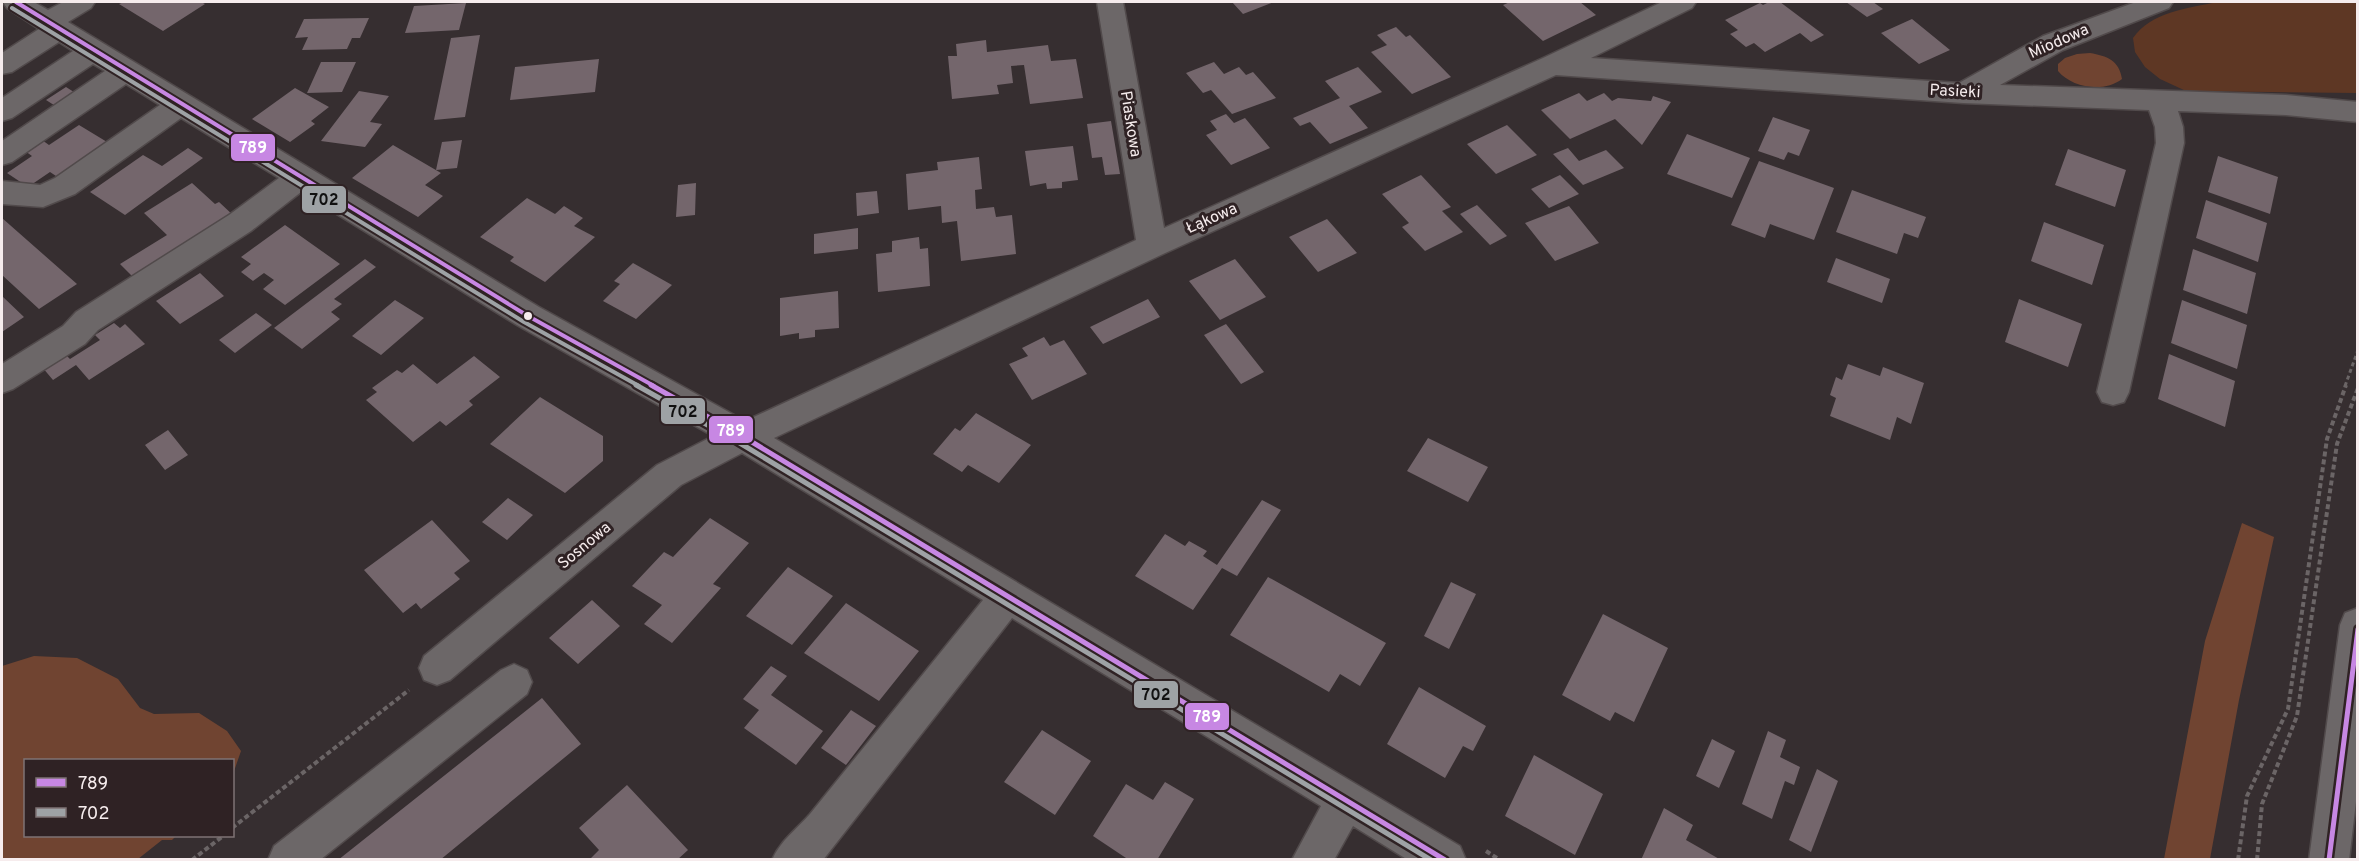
<svg xmlns="http://www.w3.org/2000/svg" width="2359" height="861" font-family="Overpass,sans-serif">
  <style>
    .green { fill: #5e3724 }
    .forest { fill: #704431 }
    .building { fill: #74666c }
    .lines { fill: none; stroke-linecap: round; stroke-linejoin: round }
    .minor-casing { stroke: #514a4b; stroke-width: 3 }
    .path-far1 { stroke: #6b6566; stroke-width: 3; stroke-dasharray: 4 3; stroke-linecap: butt }
    .path { stroke: #6b6566; stroke-width: 4; stroke-dasharray: 5 3; stroke-linecap: butt }
    .minor { fill: #6c6768; fill-rule: evenodd }
    .bus-1-far1-casing { stroke: #2f2224; stroke-width: 8 }
    .bus-1-casing { stroke: #2f2224; stroke-width: 10 }
    .bus-2-far1-casing { stroke: #2f2224; stroke-width: 8 }
    .bus-2-casing { stroke: #2f2224; stroke-width: 10 }
    .bus-1-far1 { stroke: #c787e3; stroke-width: 4 }
    .bus-1 { stroke: #c787e3; stroke-width: 5 }
    .bus-2-far1 { stroke: #9ea2a5; stroke-width: 4 }
    .bus-2 { stroke: #9ea2a5; stroke-width: 5 }
    .bus-dot { fill: #f6eced; stroke: #2f2224; stroke-width: 2 }
    .labels { text-anchor: middle; dominant-baseline: central; stroke-width: 6; stroke-linejoin: round; paint-order: stroke }
    .street-label { font-size: 16px; fill: #f6eced; stroke: #2f2224 }
    .line-badge { stroke: #2f2224; stroke-width: 2 }
    .badge-label { font-size: 16px; text-anchor: middle; font-weight: bold; fill: #fff }
    .pale-badge-label { font-size: 16px; text-anchor: middle; font-weight: bold; fill: #111 }
  </style>
  <rect width="100%" height="100%" fill="#362e30"/>
  <path class="green" d="M2218 2H2357V93L2186 91 2160 79 2145 67 2135 52 2133 38C2151 12 2188 8 2218 2Z"/>
  <path class="forest" d="M2090 53C2107 56 2119 60 2122 79 2104 93 2072 88 2058 71V64L2065 58 2077 54Z
    M2242 523 2274 537 2239 700 2210 859H2164L2205 641Z
    M34 656 77 658 118 679 140 708 154 714 199 713 227 731 241 751 233 774 232 760H26V836H176L172 840H162L138 859H2V666Z"/>
  <path class="building" d="M124 2H201L205 4 163 31 119 4Z
    M1232 2H1274L1243 14Z
    M1510 2 1535 3 1580 2 1596 15 1543 41 1503 5Z
    M1769 2H1780L1824 35 1811 42 1800 33 1765 52 1754 43 1746 47 1730 34 1738 30 1725 20 1760 3 1763 5Z
    M1846 2H1873L1883 9 1867 17Z
    M466 3 459 30 405 33 414 6Z
    M369 18 360 38H352L347 49 302 50 308 37 295 38 304 19Z
    M1912 19 1950 50 1919 64 1881 33Z
    M1396 27 1406 37 1410 35 1451 77 1412 94 1371 52 1387 45 1377 35Z
    M480 35 465 117 434 120 451 38Z
    M986 40 987 52 1048 45 1051 61 1076 59 1083 98 1030 104 1024 65 1011 66 1013 83 997 85 999 94 952 99 948 56H957L956 44Z
    M599 59 595 92 510 100 515 67Z
    M321 62H356L342 92 307 93Z
    M1214 62 1224 74 1239 67 1246 75 1253 72 1276 98 1232 114 1211 90 1203 93 1186 73Z
    M1358 67 1382 92 1349 106 1368 128 1330 144 1310 122 1300 126 1293 118 1340 98 1325 81Z
    M66 87 77 94 57 107 46 100Z
    M295 88 329 107 311 121 315 124 290 142 252 119Z
    M359 91 389 96 370 122 382 124 365 147 321 141Z
    M1579 93 1587 101 1604 93 1612 101 1618 98 1651 101 1653 96 1671 102 1642 145 1615 119 1570 139 1541 110Z
    M1226 114 1234 123 1245 118 1270 148 1231 165 1206 135 1217 130 1210 121Z
    M1773 117 1810 130 1799 156 1788 152 1784 160 1758 151Z
    M1111 121 1120 174 1105 175 1102 157 1092 158 1087 124Z
    M79 125 112 145 62 180 50 172 28 187 7 173 32 156 25 151 42 140 49 145Z
    M1507 125 1537 155 1496 174 1467 144Z
    M1687 134 1750 158 1732 198 1667 174Z
    M462 140 457 168 436 170 442 142Z
    M393 145 441 173 425 185 443 196 418 217 352 178Z
    M1073 146 1078 180 1062 182V188L1047 189 1046 183 1030 186 1025 151Z
    M188 148 203 158 125 215 90 192 143 155 162 166Z
    M1568 148 1579 161 1606 150 1624 168 1583 185 1553 154Z
    M2068 149 2126 170 2115 207 2055 185Z
    M2218 156 2278 177 2270 214 2208 192Z
    M979 157 982 189 975 190 976 209 994 207 996 217 1012 215 1016 254 961 261 957 221 942 223 941 206 908 210 906 174 938 170 937 162Z
    M1759 161 1834 188 1814 240 1770 224 1765 238 1731 225Z
    M1421 175 1451 207 1442 211 1463 232 1425 251 1402 227 1409 223 1382 194Z
    M1560 175 1579 194 1549 208 1531 189Z
    M192 183 215 204 219 202 234 216 135 279 120 264 167 235 144 213Z
    M696 183 695 215 676 217 678 185Z
    M1852 190 1926 217 1918 238 1904 233 1897 254 1836 232Z
    M877 191 879 213 857 216 856 193Z
    M527 198 555 214 564 206 583 218 574 226 595 237 545 282 510 261 514 257 480 237Z
    M2206 200 2267 223 2258 262 2196 238Z
    M1477 205 1507 236 1490 245 1460 214Z
    M1569 206 1599 243 1555 261 1525 223Z
    M2 218 77 284 39 309 2 275Z
    M1327 219 1357 253 1318 272 1289 237Z
    M2044 222 2104 245 2092 285 2031 261Z
    M285 225 340 264 285 305 263 289 274 280 264 273 253 281 241 272 251 264 241 257Z
    M858 228V249L814 254V234Z
    M919 237 920 249 928 248 930 286 878 292 876 254 892 252V241Z
    M2193 249 2256 273 2247 314 2183 290Z
    M1836 258 1890 279 1882 303 1827 282Z
    M365 259 376 267 334 299 342 304 331 312 340 319 302 349 274 328Z
    M1235 259 1266 297 1220 320 1189 281Z
    M633 263 672 285 636 319 603 301 620 284 614 281Z
    M200 273 224 296 180 324 156 301Z
    M838 291 839 328 815 330V337L799 339V333L780 336V298Z
    M2 296 24 317 2 332Z
    M1148 299 1160 317 1103 344 1090 327Z
    M2019 299 2082 324 2068 367 2005 342Z
    M395 300 424 318 381 355 352 336Z
    M2182 300 2247 325 2237 369 2171 343Z
    M256 313 272 325 235 353 219 340Z
    M114 323 120 328 125 324 145 344 89 380 76 365 53 380 42 367 64 353 70 359 100 340 95 335Z
    M1226 324 1264 372 1241 384 1204 335Z
    M1044 337 1050 346 1064 340 1087 374 1032 400 1009 364 1028 356 1022 348Z
    M2169 354 2235 381 2225 427 2158 399Z
    M474 356 500 377 469 401 473 405 446 426 440 421 413 442 366 400 377 392 372 388 397 370 402 373 413 364 437 384Z
    M1848 364 1880 376 1883 367 1924 383 1911 424 1897 417 1890 440 1830 416 1836 398 1830 395 1836 377 1842 380Z
    M540 397 603 436V461L565 493 490 444Z
    M976 413 1031 445 999 483 968 465 962 472 933 454 955 428 960 431Z
    M168 430 188 455 165 470 145 445Z
    M1428 438 1488 467 1468 502 1407 471Z
    M508 498 533 515 507 540 482 522Z
    M1262 500 1281 510 1237 576 1222 568 1193 610 1135 576 1165 534 1185 546 1189 541 1207 551 1203 556 1217 565Z
    M710 518 749 543 713 584 721 588 672 643 644 624 662 605 632 586 664 552 673 557Z
    M432 520 470 561 454 573 460 579 421 609 416 603 403 613 364 570Z
    M788 567 833 596 792 645 746 616Z
    M1268 577 1386 643 1360 686 1340 674 1329 692 1230 635Z
    M1451 582 1476 594 1449 649 1424 636Z
    M592 600 620 626 578 664 549 638Z
    M846 603 919 651 879 701 804 653Z
    M1603 614 1668 648 1634 722 1615 712 1610 721 1562 695Z
    M771 666 787 676 771 695 823 731 796 765 744 728 759 710 743 699Z
    M1419 687 1486 726 1473 751 1463 746 1445 778 1387 744Z
    M542 698 581 744 440 860H338Z
    M851 710 876 726 846 765 821 748Z
    M1042 730 1091 761 1055 815 1004 782Z
    M1768 731 1786 740 1780 757 1800 767 1794 785 1785 781 1772 819 1742 804Z
    M1712 739 1735 751 1719 788 1696 776Z
    M1534 755 1603 794 1575 855 1505 816Z
    M1817 769 1838 781 1811 852 1789 840Z
    M1165 782 1194 799 1157 860H1129L1093 836 1126 784 1153 800Z
    M627 785 688 850 677 860H589L599 850 579 828Z
    M1664 808 1693 825 1686 840 1721 860H1641Z"/>
  <g class="lines">
    <g class="minor-casing">
      <path id="minor" d="M3 2H34L48 10 63 2H95L91 8 68 22 539 307 745 421 1136 240 1097 2H1123L1164 228 1543 58 1662 2H1696L1692 8 1591 58 1959 83 2043 36 2136 2H2173L2169 8 2063 50 2000 85 2286 95 2358 102V122L2286 115 2178 111 2183 127 2184 143 2129 392 2124 402 2113 405 2102 402 2097 392 2156 143 2155 127 2149 110 1963 103 1556 75 1163 254 774 438 1460 846 1466 860H1408L1353 826 1334 860H1292L1321 806 1012 618 823 860H772C780 841 797 829 810 814L983 600 742 453 681 485 450 680 437 685 424 680 419 668 424 656 657 465 713 436 517 325 301 192 251 231 98 330 85 344 13 389 2 393V364L63 326 76 312 229 215 279 178 181 118 75 194 43 207 2 204V181L40 185 55 178 160 105 126 84 12 162 2 165V141L105 71 93 64 12 118 2 121V98L73 51 59 42 12 72 2 74V53L39 29 7 8Z
        M2358 608V785L2349 860H2309L2340 625 2345 613Z
        M514 664 527 670 532 682 527 694 320 860H268L274 846 501 670Z"/>
    </g>
    <path class="path-far1" d="M2345 386 2358 350"/>
    <path class="path" d="M232 828 409 690
      M1486 851 1500 860
      M192 860 223 836
      M2238 860 2247 796 2288 709 2327 439 2346 385
      M2257 860 2262 804 2297 716 2337 444 2358 388"/>
    <use href="#minor" class="minor"/>
    <g class="bus-1-far1-casing">
      <path id="bus-1-far1" d="M16 2 528 316 654 386"/>
    </g>
    <g class="bus-1-casing">
      <path id="bus-1" d="M651 385 742 436 1445 860
        M2329 860 2358 629"/>
    </g>
    <g class="bus-2-far1-casing">
      <path id="bus-2-far1" d="M12 8 524 322 639 386"/>
    </g>
    <g class="bus-2-casing">
      <path id="bus-2" d="M636 385 738 442 1431 860"/>
    </g>
    <use href="#bus-1-far1" class="bus-1-far1"/>
    <use href="#bus-1" class="bus-1"/>
    <use href="#bus-2-far1" class="bus-2-far1"/>
    <use href="#bus-2" class="bus-2"/>
  </g>
  <circle class="bus-dot" cx="528" cy="316" r="5"/>
  <g class="labels">
    <g class="street-label">
      <text transform="translate(2059 42) rotate(-24)">Miodowa</text>
      <text transform="translate(1955 92) rotate(3)">Pasieki</text>
      <text transform="translate(1130 124) rotate(81)">Piaskowa</text>
      <text transform="translate(1212 219) rotate(-24)">Łąkowa</text>
      <text transform="translate(585 546) rotate(-40)">Sosnowa</text>
    </g>
  </g>
  <g class="line-badge">
    <rect x="230" y="133" width="46" height="29" rx="6" fill="#c787e3"/>
    <rect x="301" y="185" width="46" height="29" rx="6" fill="#9ea2a5"/>
    <rect x="660" y="397" width="46" height="28" rx="6" fill="#9ea2a5"/>
    <rect x="708" y="415" width="46" height="29" rx="6" fill="#c787e3"/>
    <rect x="1133" y="680" width="46" height="29" rx="6" fill="#9ea2a5"/>
    <rect x="1184" y="702" width="46" height="29" rx="6" fill="#c787e3"/>
  </g>
  <g class="badge-label">
    <text x="253" y="153">789</text>
    <text x="731" y="436">789</text>
    <text x="1207" y="722">789</text>
  </g>
  <g class="pale-badge-label">
    <text x="324" y="205">702</text>
    <text x="683" y="417">702</text>
    <text x="1156" y="700">702</text>
  </g>
  <rect width="2359" height="861" fill="none" stroke="#f6eced" stroke-width="6"/>
  <rect x="24" y="759" width="210" height="78" fill="#2f2224" stroke="#7f7374" stroke-width="1.5"/>
  <rect x="36" y="778" width="30" height="9" fill="#c787e3" stroke="#7f7374" stroke-width="1.5"/>
  <text x="78" y="789" font-size="18" fill="#f6eced">789</text>
  <rect x="36" y="808" width="30" height="9" fill="#9ea2a5" stroke="#7f7374" stroke-width="1.5"/>
  <text x="78" y="819" font-size="18" fill="#f6eced">702</text>
</svg>
